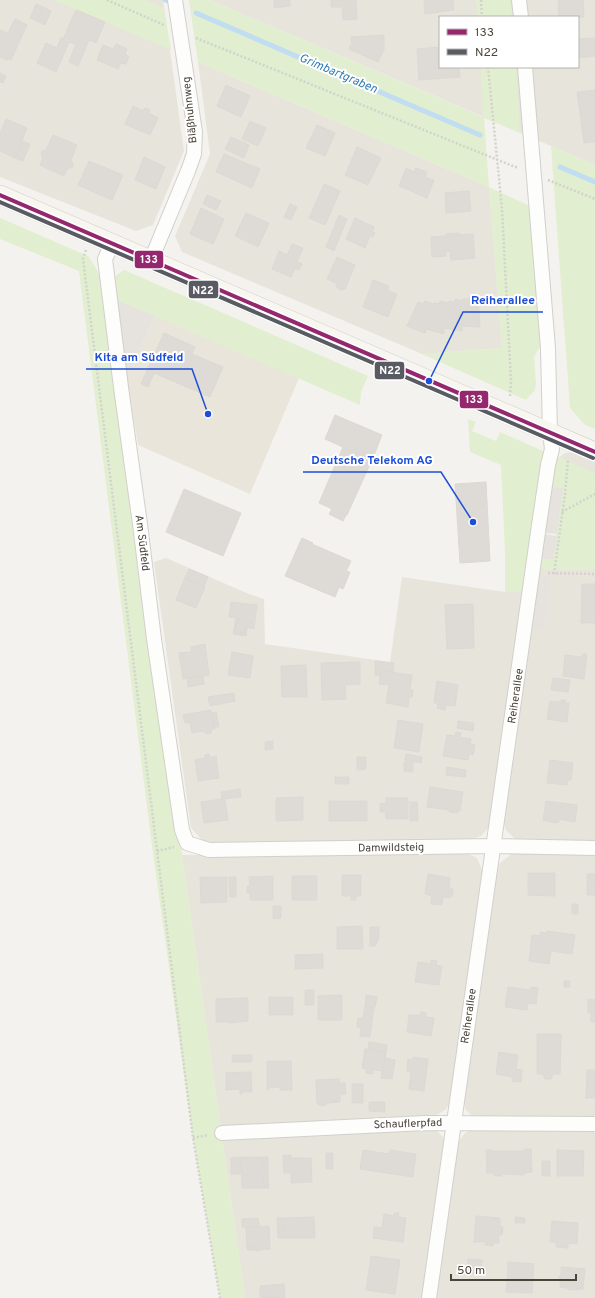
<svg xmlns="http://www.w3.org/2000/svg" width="595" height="1298" font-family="Overpass,sans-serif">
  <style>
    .residential { fill: #e7e4dc; fill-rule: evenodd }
    .education { fill: #eae5da }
    .green { fill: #e1eecf }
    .parking { fill: #e6e3df }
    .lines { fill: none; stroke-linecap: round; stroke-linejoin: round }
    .stream { stroke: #c0ddf1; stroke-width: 5 }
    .building { fill: #dedbd6; stroke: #dcd9d4 }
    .street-casing { stroke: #d2d0cb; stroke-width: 16 }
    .secondary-casing { stroke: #d3cfc5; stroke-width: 20 }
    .path { stroke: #d3d2cc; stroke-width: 2.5; stroke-dasharray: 2 2; stroke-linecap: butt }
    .street { stroke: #fdfdfc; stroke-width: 14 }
    .secondary { stroke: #f7f6f1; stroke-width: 19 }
    .bus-1-casing { stroke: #fff; stroke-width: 7 }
    .bus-2-casing { stroke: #fff; stroke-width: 7 }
    .bus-1 { stroke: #95276e; stroke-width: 4 }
    .bus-2 { stroke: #595b62; stroke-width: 4 }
    .labels { text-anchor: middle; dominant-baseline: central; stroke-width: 4; stroke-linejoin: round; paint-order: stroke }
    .street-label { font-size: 11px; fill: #4b4439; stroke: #fff }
    .water-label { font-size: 12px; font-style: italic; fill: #2e7ab2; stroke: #fff }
    .leader { fill: none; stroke: #1d4ed8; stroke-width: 1.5 }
    .callout-dot { fill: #1d4ed8; stroke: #fff; stroke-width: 1.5 }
    .callout-label { font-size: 12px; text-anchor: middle; font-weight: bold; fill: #1d4ed8; stroke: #fff; stroke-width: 4; stroke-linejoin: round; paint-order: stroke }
    .line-badge { stroke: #fff; stroke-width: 1.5 }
    .badge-label { font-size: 11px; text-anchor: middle; font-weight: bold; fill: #fff }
  </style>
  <rect width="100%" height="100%" fill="#f4f2ee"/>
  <path class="residential" d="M0 0H163L184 151 153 225 136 231 0 177Z
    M210 0H595V165L484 117ZM440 17H578V67H440Z
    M198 62 489 187 502 348 422 354 182 252 175 236 210 154Z
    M572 452 595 461V843L516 840 506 830 503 821 539 570 553 560 563 488 557 459 565 453Z
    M166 558 249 594 264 599 265 644 390 662 402 577 505 592H525L491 825 481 836 468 841 208 846 191 828 154 562Z
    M466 853 477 858 483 872 451 1101 445 1110 435 1116 434 1128 443 1137 445 1143 425 1298H245L182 855Z
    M513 853H595V1120L472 1116 465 1109 464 1103 495 875 500 863Z
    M471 1130H595V1298H435L458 1142 465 1133Z"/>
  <path class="education" d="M155 316 299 378 250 494 138 445 127 378Z"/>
  <path class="green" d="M54 0H145L164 8 171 50Z
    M189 0H210L483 117 481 67H516L520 133 484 118 489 187 530 206 542 343 534 357 536 383 535 390 526 400 422 354 502 348 489 187 198 62Z
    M476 0H510L512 17H478Z
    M551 146 595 165V429L585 425 570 408Z
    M0 218 88 256 96 268 102 282 137 557 182 855 245 1298H220L193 1138 152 846 79 271 0 239Z
    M124 270 368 376 361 392 360 405 117 300 114 277Z
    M468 419 476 422 472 431 496 441 500 432 545 452 525 592H505V552L501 465 470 452Z
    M559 457 595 473V570H539L540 559 553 560 563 488 551 486 555 462Z"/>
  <path class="parking" d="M117 300 155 316 127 378Z
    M551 486 563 488 557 534 544 533Z
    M544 534 557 536 553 560 540 559Z
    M538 575 551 577 548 598 535 596Z
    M535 598 548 600 544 630 531 629Z"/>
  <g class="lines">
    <path class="stream" d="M165 0 168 1
      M196 13 480 135
      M560 167 595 182"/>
  </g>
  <path class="building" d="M274 0H290V6L274 8Z
    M331 0H356L357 19 343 20 342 7H331Z
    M424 0H453L454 10 425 14Z
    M558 0H583L584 17H559Z
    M36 4 43 7 37 21 30 18Z
    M43 7 51 11 45 25 37 21Z
    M76 10 105 22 96 43 89 40 78 66 69 62 76 44 69 42 56 72 37 63 46 43 57 48 61 38 63 39Z
    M15 19 27 25 11 60 8 59 7 60 0 57V30L8 33Z
    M384 35V50L378 62 349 49 352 43 351 37Z
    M595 38V56L578 58V39Z
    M116 44 127 49 125 54 129 56 126 64 121 63 118 69 97 60 103 45 113 49Z
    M440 47V67H459L460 77 419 80 417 49Z
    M0 73 6 76 3 83 0 82Z
    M226 85 250 96 241 117 217 106Z
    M595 90V142L584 143 577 92Z
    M133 106 143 111 145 108 150 110 149 113 158 118 150 135 125 124Z
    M6 119 27 128 15 158 0 151V133Z
    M250 121 266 128 258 146 242 139Z
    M317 125 335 133 325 156 306 148Z
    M53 135 77 145 71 160 73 164 72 168H68L64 176 40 165 43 158 41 154 42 151 46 150Z
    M231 137 249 145 244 158 225 149Z
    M22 141 30 144 23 161 15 158Z
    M357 147 381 158 368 185 345 175Z
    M224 154 260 169 252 188 216 172Z
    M144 157 165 167 156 189 135 180Z
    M89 161 123 175 112 200 78 185Z
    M406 168 414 172 416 168 427 172 425 177 434 180 427 198 399 186Z
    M324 184 340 191 325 225 309 218Z
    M469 191 471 211 446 213 445 193Z
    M207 195 221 201 216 210 203 204Z
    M290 204 297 207 291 220 284 217Z
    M201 208 224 219 213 244 190 234Z
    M246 213 269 223 258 247 235 236Z
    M339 215 347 219 334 251 326 247Z
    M355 218 374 227 372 232 375 233 373 237 370 236 365 248 346 239Z
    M459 233V235L473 234 475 258 451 260 450 251 446 252V256L432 257 431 237 446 236V234Z
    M292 244 303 248 297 262 302 264 299 270 295 268 291 277 272 269 279 251 287 255Z
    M337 257 355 265 345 289 341 290 337 288 336 285V283L327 279Z
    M373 280 389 286 387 290 397 294 388 317 363 307Z
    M470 296H478L480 327 462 326V331L444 328V334L426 329 425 333 407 326 418 302 423 304 425 301 433 304 434 303 439 304 440 301 448 303 449 301 454 302 455 299 463 301V299H469Z
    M164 333 195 347 192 354 223 367 210 397 154 373 148 387 141 384Z
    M335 415 382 435 372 460 347 515H346L343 521 329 514 332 509 319 503 343 447 325 439Z
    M486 482 490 561 460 563 455 484Z
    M184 489 241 513 223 556 166 532Z
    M302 538 313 543 312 544 351 561 346 571 350 572 343 589 339 587 335 597 285 576Z
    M189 569 208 577 204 586 185 578Z
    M185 578 205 587 196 608 176 600Z
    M582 584H595V623H581Z
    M231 602 257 605 254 629 245 627 244 633 235 632 236 624H238L239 618 229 617Z
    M473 604 474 648 447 649 445 605Z
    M236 617 239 618 238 624H236L235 632 244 633 245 627 247 628 246 636 233 634Z
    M205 644 209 675 183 679 179 653 191 652V647Z
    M232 652 253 656 250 678 228 675Z
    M583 654H587L584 679 563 676 565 655 582 657Z
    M375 661 394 663 393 672 381 671 380 676 375 675Z
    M360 662V684L345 685 346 699 322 700 321 663Z
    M306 665 307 697H282L281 666Z
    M381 671 412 675 410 690H413L412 697H409L408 707 386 703 389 685 379 684Z
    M203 676 204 684 188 687 187 678Z
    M553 678 570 680 568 692 551 690Z
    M437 681 458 685 455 706 446 705 445 710 437 708 438 703H434Z
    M234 693 235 701 210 706 208 697Z
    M561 700H566L565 703H569L567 722 547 719 550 701 561 702Z
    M211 710 215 729H212L211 733 206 734 203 731 192 733 190 723H185L183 715Z
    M216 712 219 727H214L212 713Z
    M398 720 423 724 419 752 394 748Z
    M458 721 474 723 473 731 457 728Z
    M456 732 461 733 460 737 471 739 470 744 475 745 473 755 469 754 468 760 443 756 447 735 455 736Z
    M273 741V749L265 750V742Z
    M209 754 210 758 216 756 219 778 198 781 195 760 205 758V755Z
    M406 754 422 757 421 763 405 760Z
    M357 757H366V769L357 770Z
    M550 760 573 763 571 780H568L567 785 547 783Z
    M404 762H413V772L404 771Z
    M447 767 466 770 465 777 446 775Z
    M335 777H349V784H335Z
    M430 787 463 792 460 811H458L457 813 449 812V810L427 807Z
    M240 789 241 797 222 799 221 792Z
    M303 797V820L276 821V798Z
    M386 798H408V819H386L385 812H380V803L386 804Z
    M222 799H225L228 820 204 823 201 802Z
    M329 801H359V821H329Z
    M360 801H367V821H360Z
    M546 801 577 805 575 822 559 819V822L556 823 543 820Z
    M410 802H417L418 821H410Z
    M528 873H555V896L528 895Z
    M428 874 450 878 449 886 453 890V895L450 898 443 897 442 905 431 904 432 896 425 894Z
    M587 874H595V895H587Z
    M342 875H361V896H356V900H351V896H342Z
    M273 876V900H250V893H247V886H250L249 877Z
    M292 876H317V900H292Z
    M200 877H227V902L201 903Z
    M229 877H236V897H230Z
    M572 904H578V914H572Z
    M273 906H281V918L273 919Z
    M362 926 363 949H337V927Z
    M370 927H379V938L375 946H370Z
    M547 931 575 935 572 954 551 951 549 964 529 961 532 935 540 936V932L547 933Z
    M323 954V968L295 969V955Z
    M431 960 437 961 436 965 442 966 439 985 415 982 418 962 431 964Z
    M564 981H570V987H564Z
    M508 987 530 990 531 987 538 988 536 1004 528 1003 527 1010 505 1007Z
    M305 990H314V1005H305Z
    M342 995V1020H318V996Z
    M366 995 377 997 375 1007 365 1006Z
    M269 997H293V1015H269Z
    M248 998V1021L229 1023V1022H216V999Z
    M588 999 595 1000V1022H591V1013H588Z
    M365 1006 374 1007 370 1037 360 1036 361 1028 357 1027 358 1018H363Z
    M421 1012 426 1013V1017L434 1018 431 1036 407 1032 409 1015H420Z
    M537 1034H561L560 1074H553L551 1079H545L543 1074H537Z
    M369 1042 387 1045 386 1052 368 1049Z
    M365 1049 386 1052 383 1071 373 1070V1074L366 1073V1069L362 1068Z
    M499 1052 518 1055 516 1069 522 1070 521 1082 512 1081V1077L496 1074Z
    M232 1055H252V1062H232Z
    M413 1057 428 1059 424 1091 409 1089 411 1072 407 1071 408 1059 413 1060Z
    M385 1058 395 1060 392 1079 381 1078Z
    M267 1061H291L292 1090H280V1087L268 1088V1090H267Z
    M587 1070H595V1098H586Z
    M251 1072 252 1092H242V1094H240V1089L226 1090V1073Z
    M339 1079V1083H345L346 1094H340V1102L328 1103 326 1105 320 1106 317 1103 316 1080Z
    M352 1084H363V1103H352Z
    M369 1102H385V1112L369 1111Z
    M524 1149H531L532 1172 524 1173V1175L502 1174V1176H494V1173H487L486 1150H493V1151H524Z
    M363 1150 389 1154 390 1150 416 1154 413 1177 360 1169Z
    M557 1150 584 1151 583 1176H557Z
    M326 1153H333V1169H326Z
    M283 1155H291V1158H311L312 1182 291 1183V1173H284Z
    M241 1157H263V1170H268V1177H263L264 1188H242Z
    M241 1157 242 1174H231V1158Z
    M263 1157H268V1170H263Z
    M542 1161H550V1176H542Z
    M263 1177H268L269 1188H264Z
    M394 1213H399L398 1217 406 1218 403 1242 373 1238 374 1227 382 1228 384 1214 394 1216Z
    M476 1216 500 1218V1226L503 1227 502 1235H499V1243H494L493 1246 485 1245 486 1242H474Z
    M314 1217 315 1238H284V1218Z
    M515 1217 525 1218V1223H515Z
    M258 1218 259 1227H242V1219Z
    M277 1218H284V1238H278Z
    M552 1221 578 1223 577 1244 568 1243V1248L556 1247V1242H550Z
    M269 1226 270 1249 259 1250V1251H256V1247H247L246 1227Z
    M247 1247H256V1250H247Z
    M371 1256 400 1260 395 1294 366 1290Z
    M468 1259 482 1260 481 1274 467 1273Z
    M508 1262 534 1264 532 1293 506 1292Z
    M561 1267 585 1269 583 1289 569 1290 567 1288 560 1287V1278H559V1276L561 1277Z
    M284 1284 285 1298H260V1286Z"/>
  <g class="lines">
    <g class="street-casing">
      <path id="street" d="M519 0 521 17
        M112 244 105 259 122 395 140 524 154 639 182 830 187 843 209 850 493 846 595 848
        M151 260 188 171 194 154 195 132 175 0
        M222 1133 425 1123 595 1124
        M429 1298 539 525 548 465 552 449 550 432 548 348 525 67"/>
    </g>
    <g class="secondary-casing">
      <path id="secondary" d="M0 195 595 452"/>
    </g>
    <path class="path" d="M107 0 164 25
      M481 0 482 17
      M196 38 518 168
      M488 67 502 209 511 382 510 396
      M548 180 595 199
      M86 250 83 259 193 1138 220 1298
      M562 512 595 494
      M548 573 595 574
      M554 574 565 494 568 459
      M157 851 174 847
      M193 1138 208 1135"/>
    <use href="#street" class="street"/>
    <use href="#secondary" class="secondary"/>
    <g class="bus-1-casing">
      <path id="bus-1" d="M0 195 595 452"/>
    </g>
    <g class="bus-2-casing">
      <path id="bus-2" d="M0 202 593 458"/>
    </g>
    <use href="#bus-1" class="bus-1"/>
    <use href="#bus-2" class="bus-2"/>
  </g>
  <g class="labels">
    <g class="street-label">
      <text transform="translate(190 110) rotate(-96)">Bläßhuhnweg</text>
      <text transform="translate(142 543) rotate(83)">Am Südfeld</text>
      <text transform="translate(516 696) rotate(-82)">Reiherallee</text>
      <text transform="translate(391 848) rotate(-1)">Damwildsteig</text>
      <text transform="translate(469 1016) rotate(-82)">Reiherallee</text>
      <text transform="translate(408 1124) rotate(-2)">Schauflerpfad</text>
    </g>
    <g class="water-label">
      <text transform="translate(338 74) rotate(23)">Grimbartgraben</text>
    </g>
  </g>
  <path class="leader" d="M429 381L463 312H543M208 414L192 369H86M473 522L441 472H303"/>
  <g class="callout-dot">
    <circle cx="429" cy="381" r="4"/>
    <circle cx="208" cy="414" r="4"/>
    <circle cx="473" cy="522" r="4"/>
  </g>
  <g class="callout-label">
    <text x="503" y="304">Reiherallee</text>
    <text x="139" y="361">Kita am Südfeld</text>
    <text x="372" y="464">Deutsche Telekom AG</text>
  </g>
  <g class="line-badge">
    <rect x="134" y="250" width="30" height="19" rx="4" fill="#95276e"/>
    <rect x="188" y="280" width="31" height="19" rx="4" fill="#595b62"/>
    <rect x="374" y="361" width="31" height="19" rx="4" fill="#595b62"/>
    <rect x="459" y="390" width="30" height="19" rx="4" fill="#95276e"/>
  </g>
  <g class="badge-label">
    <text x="149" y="263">133</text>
    <text x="203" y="294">N22</text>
    <text x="390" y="374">N22</text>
    <text x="474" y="403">133</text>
  </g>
  <rect x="439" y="16" width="140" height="52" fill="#ffffff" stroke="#b7b4b0"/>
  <rect x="447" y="29" width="20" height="6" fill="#95276e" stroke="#b7b4b0"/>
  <text x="475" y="36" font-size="12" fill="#4b4439">133</text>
  <rect x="447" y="49" width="20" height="6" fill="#595b62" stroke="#b7b4b0"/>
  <text x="475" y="56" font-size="12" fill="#4b4439">N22</text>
  <path d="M451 1274v6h125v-6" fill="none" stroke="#4b4439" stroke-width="2"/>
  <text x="457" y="1274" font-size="12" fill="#4b4439" stroke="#ffffff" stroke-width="3" paint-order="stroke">50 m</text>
</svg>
